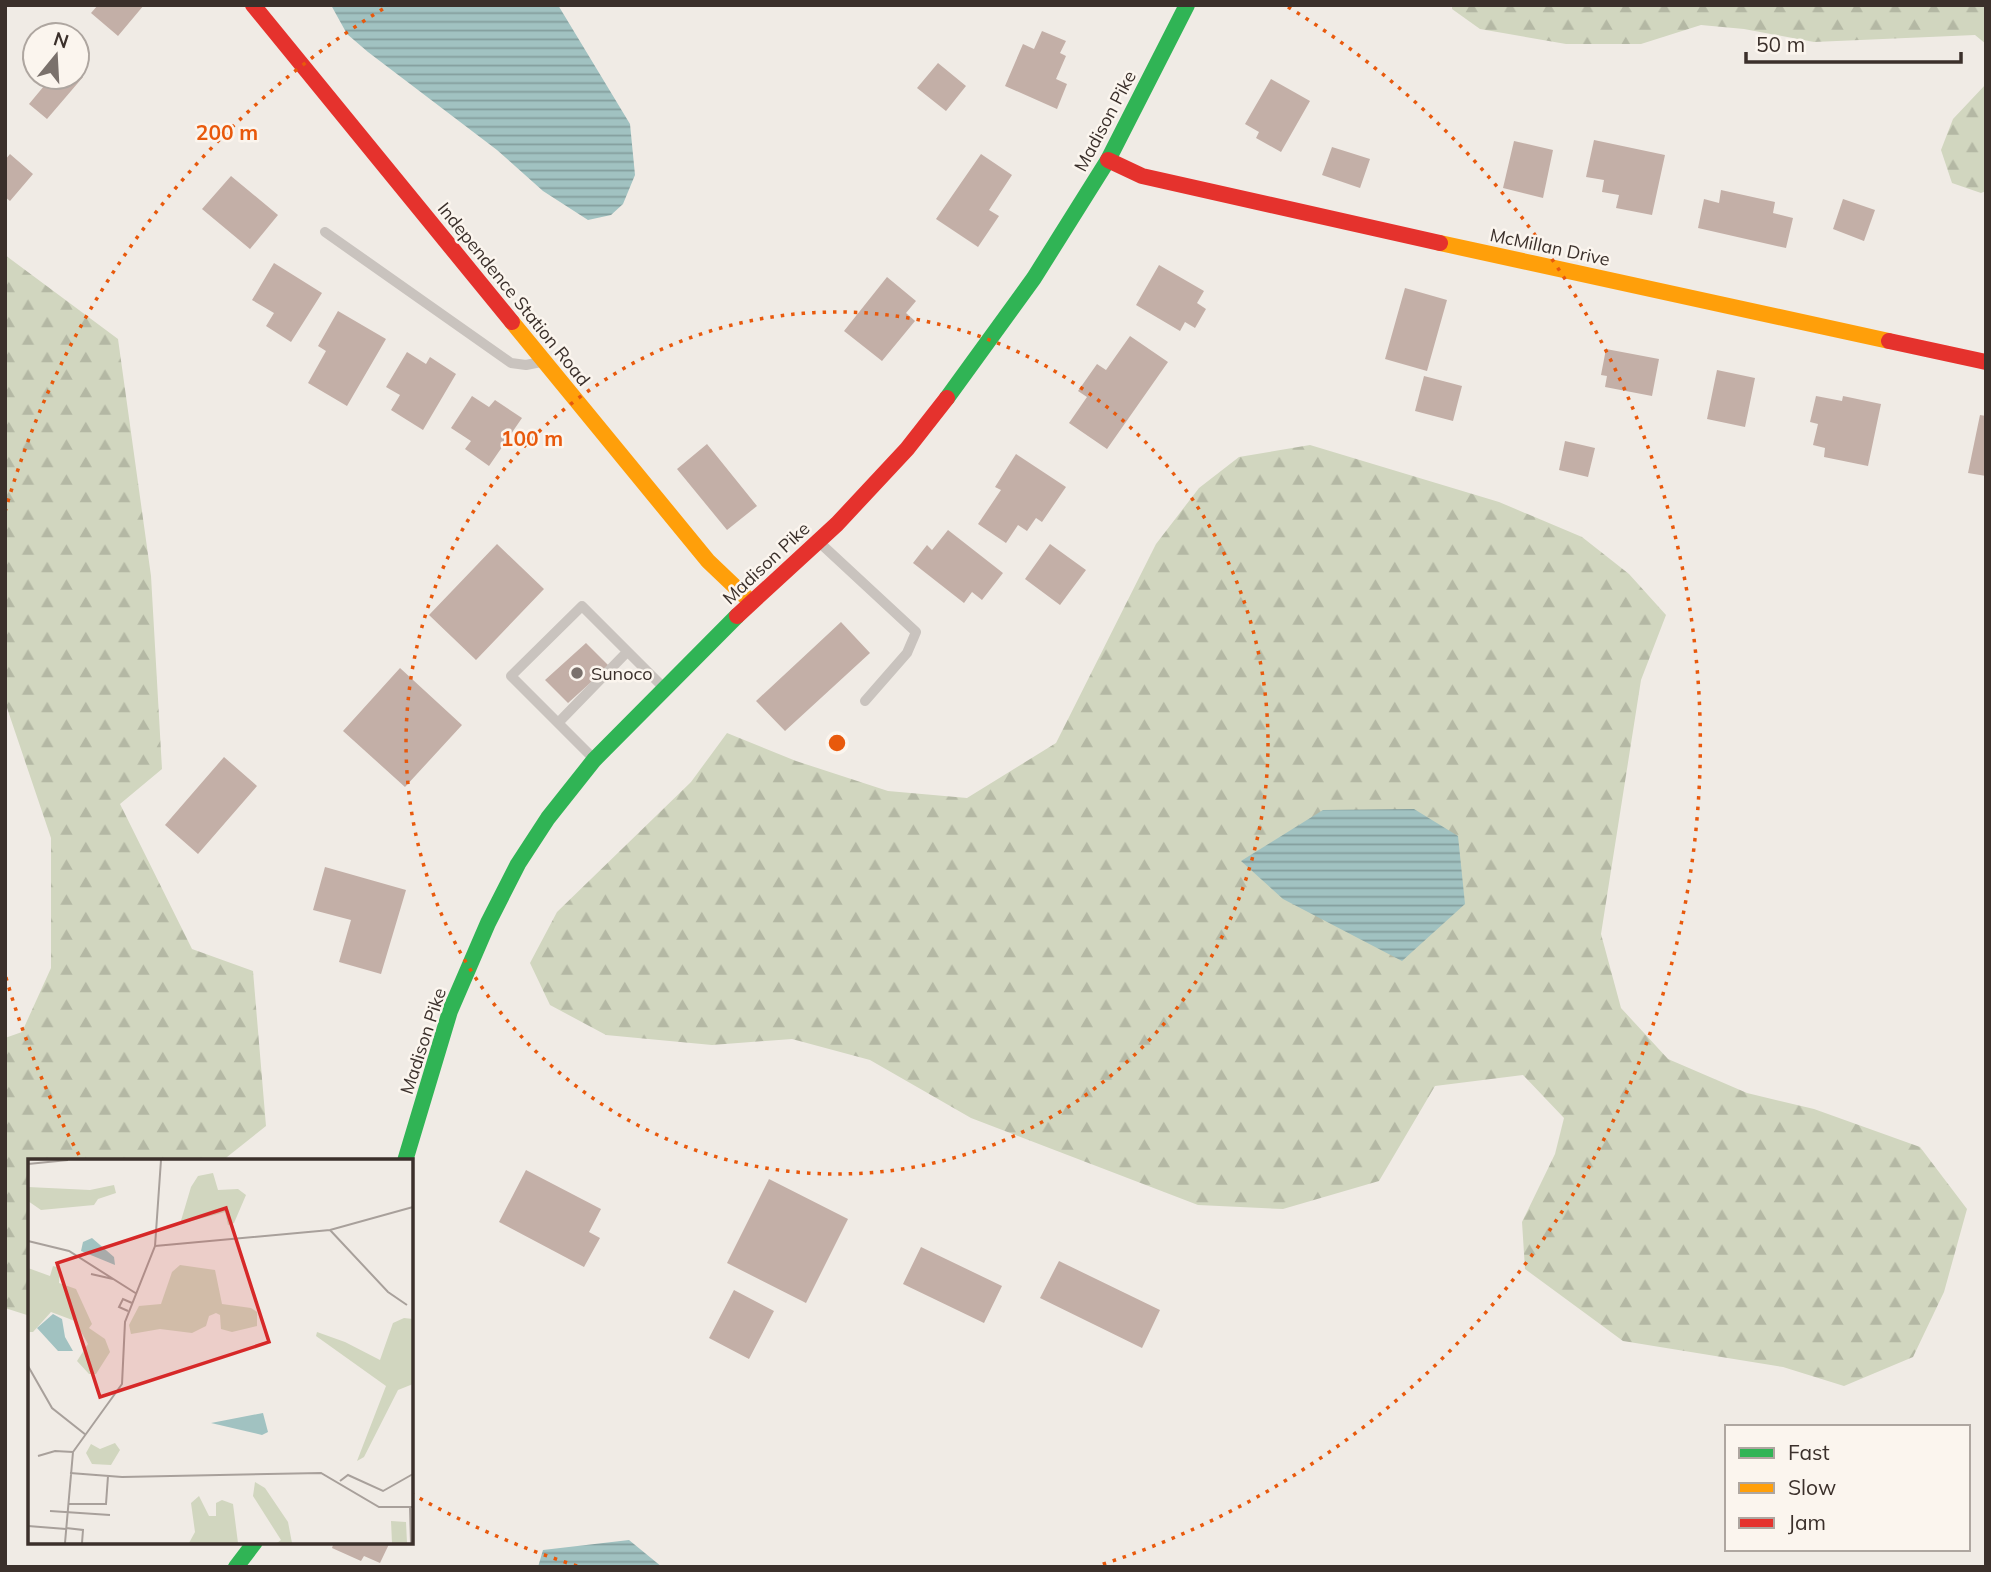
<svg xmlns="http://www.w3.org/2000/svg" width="1991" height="1572" font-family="Mulish,sans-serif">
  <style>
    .forest { fill: url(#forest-firs) }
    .water { fill: url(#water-rules) }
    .building { fill: #c3afa7 }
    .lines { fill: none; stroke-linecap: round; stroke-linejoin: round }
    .lane { stroke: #c9c3be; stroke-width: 10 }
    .fast { stroke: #30b455; stroke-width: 16 }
    .slow { stroke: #ff9f0a; stroke-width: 16 }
    .jam { stroke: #e5322d; stroke-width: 16 }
    .ring { fill: none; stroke: #e8590c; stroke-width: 3.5; stroke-dasharray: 3.5 7 }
    .poi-dot { fill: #7a716c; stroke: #fbf5ee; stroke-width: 2.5 }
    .labels { text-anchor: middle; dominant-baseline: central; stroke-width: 5; stroke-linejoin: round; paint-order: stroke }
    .street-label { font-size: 18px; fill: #3b302b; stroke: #fbf5ee }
    .poi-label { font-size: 18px; fill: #3b302b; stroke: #fbf5ee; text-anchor: start }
    .inset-road { fill: none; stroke: #a8a09b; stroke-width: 2 }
    .view { fill: #d62828; fill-opacity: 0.15; stroke: #d62828; stroke-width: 3.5 }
    .inset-edge { fill: none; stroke: #3b302b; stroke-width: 3.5 }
    .centre { fill: #e8590c; stroke: #fbf5ee; stroke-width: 3.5 }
    .ring-label { font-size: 21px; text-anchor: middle; font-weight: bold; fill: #e8590c; stroke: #fbf5ee; stroke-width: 5; stroke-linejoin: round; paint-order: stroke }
  </style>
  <defs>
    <pattern id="forest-firs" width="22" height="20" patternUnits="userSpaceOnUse" patternTransform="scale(1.75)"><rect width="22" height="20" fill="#d1d6bf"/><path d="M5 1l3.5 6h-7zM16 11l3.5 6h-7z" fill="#b4b8a4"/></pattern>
    <pattern id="water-rules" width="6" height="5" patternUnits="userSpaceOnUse" patternTransform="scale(1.75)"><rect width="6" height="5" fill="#a1c2c1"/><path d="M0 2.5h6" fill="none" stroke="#849e9d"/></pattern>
  </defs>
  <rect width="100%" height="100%" fill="#f0ebe5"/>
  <path class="forest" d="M1452 5H1986V44L1975 35 1814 42 1744 29 1701 25 1641 44H1566L1480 29 1452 9Z
    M1986 84V191L1981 193 1952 183 1941 150 1953 119Z
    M5 255 118 339 151 576 162 769 120 804 192 949 253 971 266 1126 222 1161H30V1316L5 1308V1038L22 1032 51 968V838L5 702Z
    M1310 445 1499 502 1582 537 1629 574 1666 615 1641 680 1601 934 1621 1008 1668 1059 1747 1093 1814 1109 1920 1147 1967 1209 1944 1292 1913 1357 1844 1386 1783 1367 1623 1341 1525 1269 1522 1222 1555 1154 1564 1118 1523 1075 1435 1086 1379 1181 1283 1209 1198 1205 971 1118 870 1060 792 1039 712 1045 606 1035 550 1005 530 963 557 912 691 782 727 733 796 761 888 791 967 798 1056 743 1156 544 1199 488 1239 457Z"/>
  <path class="water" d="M331 5H558L630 124 635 175 623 204 611 215 588 220 543 191 497 150 368 52 347 34Z
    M1414 809 1458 836 1465 904 1402 961 1283 899 1241 861 1323 810Z
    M629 1540 662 1567H538L543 1550Z"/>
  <path class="building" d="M98 5H144L118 36 91 13Z
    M1042 31 1066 41 1060 53 1066 56 1056 79 1067 84 1057 109 1005 86 1023 44 1034 49Z
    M938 63 966 86 946 111 917 88Z
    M77 73 83 77 47 119 29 104 49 80 46 77H77Z
    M1271 79 1310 101 1281 152 1256 138 1259 132 1245 124Z
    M1594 140 1665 155 1652 215 1616 208 1619 195 1602 192 1604 180 1586 177Z
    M1514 141 1553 150 1543 198 1503 188Z
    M1332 147 1370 159 1360 188 1322 175Z
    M10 154 33 174 10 201 5 197V160Z
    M981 154 1012 175 989 210 999 216 978 247 936 219Z
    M231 176 278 215 250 249 202 209Z
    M1721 190 1775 202 1773 213 1793 218 1786 248 1698 228 1704 199 1719 203Z
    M1843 199 1875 210 1864 241 1833 229Z
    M274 263 322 293 291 342 266 326 274 313 252 300Z
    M1159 265 1204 291 1197 303 1206 309 1195 328 1185 322 1180 331 1136 305Z
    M887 277 916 301 906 313 915 321 882 361 844 331Z
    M1405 288 1447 300 1427 371 1385 359Z
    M338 311 386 339 347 406 308 383 326 351 318 346Z
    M1130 336 1168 362 1107 449 1069 423 1087 397 1078 391 1097 364 1106 370Z
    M1606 349 1659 359 1652 396 1605 387 1607 376 1601 375Z
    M407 352 426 364 430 357 456 374 423 430 391 410 400 395 386 387Z
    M1717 370 1755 378 1745 427 1707 419Z
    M1424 376 1462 386 1453 421 1415 411Z
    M472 396 489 407 495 400 522 418 489 466 465 449 471 441 451 428Z
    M1816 396 1842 401 1843 396 1881 404 1868 466 1824 457 1825 448 1813 445 1818 424 1810 422Z
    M1980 415 1986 416V476L1968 473Z
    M1565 441 1595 448 1588 477 1559 470Z
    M707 444 757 506 727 530 677 469Z
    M1016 454 1066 487 1042 522 1036 518 1027 531 1018 525 1006 543 978 524 1001 490 995 487Z
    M948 530 1003 573 982 600 972 592 964 603 913 563 927 545 932 550Z
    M497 544 544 589 476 660 429 615Z
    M1050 544 1086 570 1060 605 1025 579Z
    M841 622 870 653 785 731 756 701Z
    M586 643 609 666 568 703 545 680Z
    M400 668 462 725 405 787 343 731Z
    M224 757 257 786 198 854 165 825Z
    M325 867 406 890 381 974 339 962 351 920 313 910Z
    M526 1170 601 1209 589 1232 600 1238 584 1267 499 1222Z
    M769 1179 848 1219 806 1303 727 1263Z
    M921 1247 1002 1286 984 1323 903 1284Z
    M1059 1261 1160 1310 1142 1348 1040 1298Z
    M734 1290 774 1311 749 1359 709 1338Z
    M334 1542H390L380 1563 364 1556 361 1561 332 1548Z"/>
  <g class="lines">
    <path class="lane" d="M325 232 511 363 526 365 541 362
      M820 543 916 632 907 653 865 701
      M558 723 627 652
      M592 757 511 676 582 606 662 686"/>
    <path class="fast" d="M947 398 1034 278 1108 160 1187 5
      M405 1161 450 1011 488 923 518 864 548 818 594 760 737 616
      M236 1567 255 1542"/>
    <path class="slow" d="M1440 243 1889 341
      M512 322 708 561 751 602"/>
    <path class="jam" d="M253 5 512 322
      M1108 160 1142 176 1440 243
      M1889 341 1986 362
      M737 616 837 524 907 449 947 398"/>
  </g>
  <g class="ring">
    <circle cx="837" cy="743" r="431"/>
    <path d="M577 1566A863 863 0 0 1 412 1494M79 1155A863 863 0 0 1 5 974M5 512A863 863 0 0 1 386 7M1288 7A863 863 0 0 1 1097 1566"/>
  </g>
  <circle class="poi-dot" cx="577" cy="673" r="7"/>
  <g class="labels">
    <g class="street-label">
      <text transform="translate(1105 121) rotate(-62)">Madison Pike</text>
      <text transform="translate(1550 247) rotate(12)">McMillan Drive</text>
      <text transform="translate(514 294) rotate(51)">Independence Station Road</text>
      <text transform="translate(766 563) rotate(-43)">Madison Pike</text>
      <text transform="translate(423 1041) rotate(-72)">Madison Pike</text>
    </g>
    <g class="poi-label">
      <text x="591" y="673">Sunoco</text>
    </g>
  </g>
  <g transform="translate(28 1159)">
    <rect width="385" height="385" fill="#f0ebe5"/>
    <path d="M185 14 190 31 210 30 218 36 206 64 200 66 197 53 152 65 163 28 170 17ZM86 26 88 34 70 40 66 46 13 51 0 42V28L62 31ZM152 106 187 111 194 145 223 149 229 153V167L204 173 193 170 192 156 188 154 181 157 178 167 164 174 132 170 103 175 101 166 111 147 133 145 144 113ZM25 107 32 109 31 124 48 130 64 165 61 169 77 180 82 193 68 215H61L49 202 60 185 47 162 23 153 5 173H0V109L22 117ZM376 159 385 160V225L370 231 336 298 329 302 358 227 288 177 289 173 317 183 352 201 365 164ZM87 284 92 291 83 306 64 305 58 294 63 285 72 290ZM227 323 237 329 260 363 264 384H249L253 381 225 337ZM171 337 181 357H188V344L194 341 205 345 210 384H161L167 373 163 344ZM363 362 378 363 379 384H364Z" fill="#d1d6bf"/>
    <path d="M64 79 86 98 87 106 53 92 55 83ZM25 155 34 160 37 178 45 192H30L9 169ZM235 254 240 273 234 276 183 264Z" fill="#a1c2c1"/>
    <path class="inset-road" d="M0 5 40 1M302 71 360 133 379 146M0 82 41 92 109 135M127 87 302 71 385 48M63 115 85 120M100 152 91 148 95 140 104 144M0 207 24 249 58 276M10 297 27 292 45 293M42 314 94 318 293 314 351 348H385M312 322 320 316 355 332 385 315M40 345H78L80 317M382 348 383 384M22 352 82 356M0 367 38 370M38 369 55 371 54 384M37 384 45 293 94 225 97 163 127 87 133 1"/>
    <path class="view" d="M198 49 241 183 72 238 29 104Z"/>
    <rect width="385" height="385" class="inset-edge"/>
  </g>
  <circle cx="837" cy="743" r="10" class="centre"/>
  <g class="ring-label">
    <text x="227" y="140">200 m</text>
    <text x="532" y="446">100 m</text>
  </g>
  <rect width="1991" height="1572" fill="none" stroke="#3b302b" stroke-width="14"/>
  <rect x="1725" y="1425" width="245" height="126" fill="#fbf5ee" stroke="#aea6a0" stroke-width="2"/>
  <rect x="1739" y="1448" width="35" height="10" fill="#30b455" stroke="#aea6a0" stroke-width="2"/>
  <text x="1788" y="1460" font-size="21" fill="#3b302b">Fast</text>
  <rect x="1739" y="1483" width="35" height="10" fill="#ff9f0a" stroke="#aea6a0" stroke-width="2"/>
  <text x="1788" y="1495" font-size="21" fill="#3b302b">Slow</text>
  <rect x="1739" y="1518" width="35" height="10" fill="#e5322d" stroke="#aea6a0" stroke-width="2"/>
  <text x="1788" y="1530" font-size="21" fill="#3b302b">Jam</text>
  <g transform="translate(56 56) rotate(18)"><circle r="33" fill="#fbf5ee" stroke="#aea6a0" stroke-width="2"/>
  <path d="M0-5L12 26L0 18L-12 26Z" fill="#7a716c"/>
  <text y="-10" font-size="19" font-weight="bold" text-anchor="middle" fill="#3b302b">N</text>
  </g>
  <path d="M1746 52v10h215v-10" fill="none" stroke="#3b302b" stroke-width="3.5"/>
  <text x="1756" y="52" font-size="21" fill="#3b302b" stroke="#fbf5ee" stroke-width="5" paint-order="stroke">50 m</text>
</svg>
